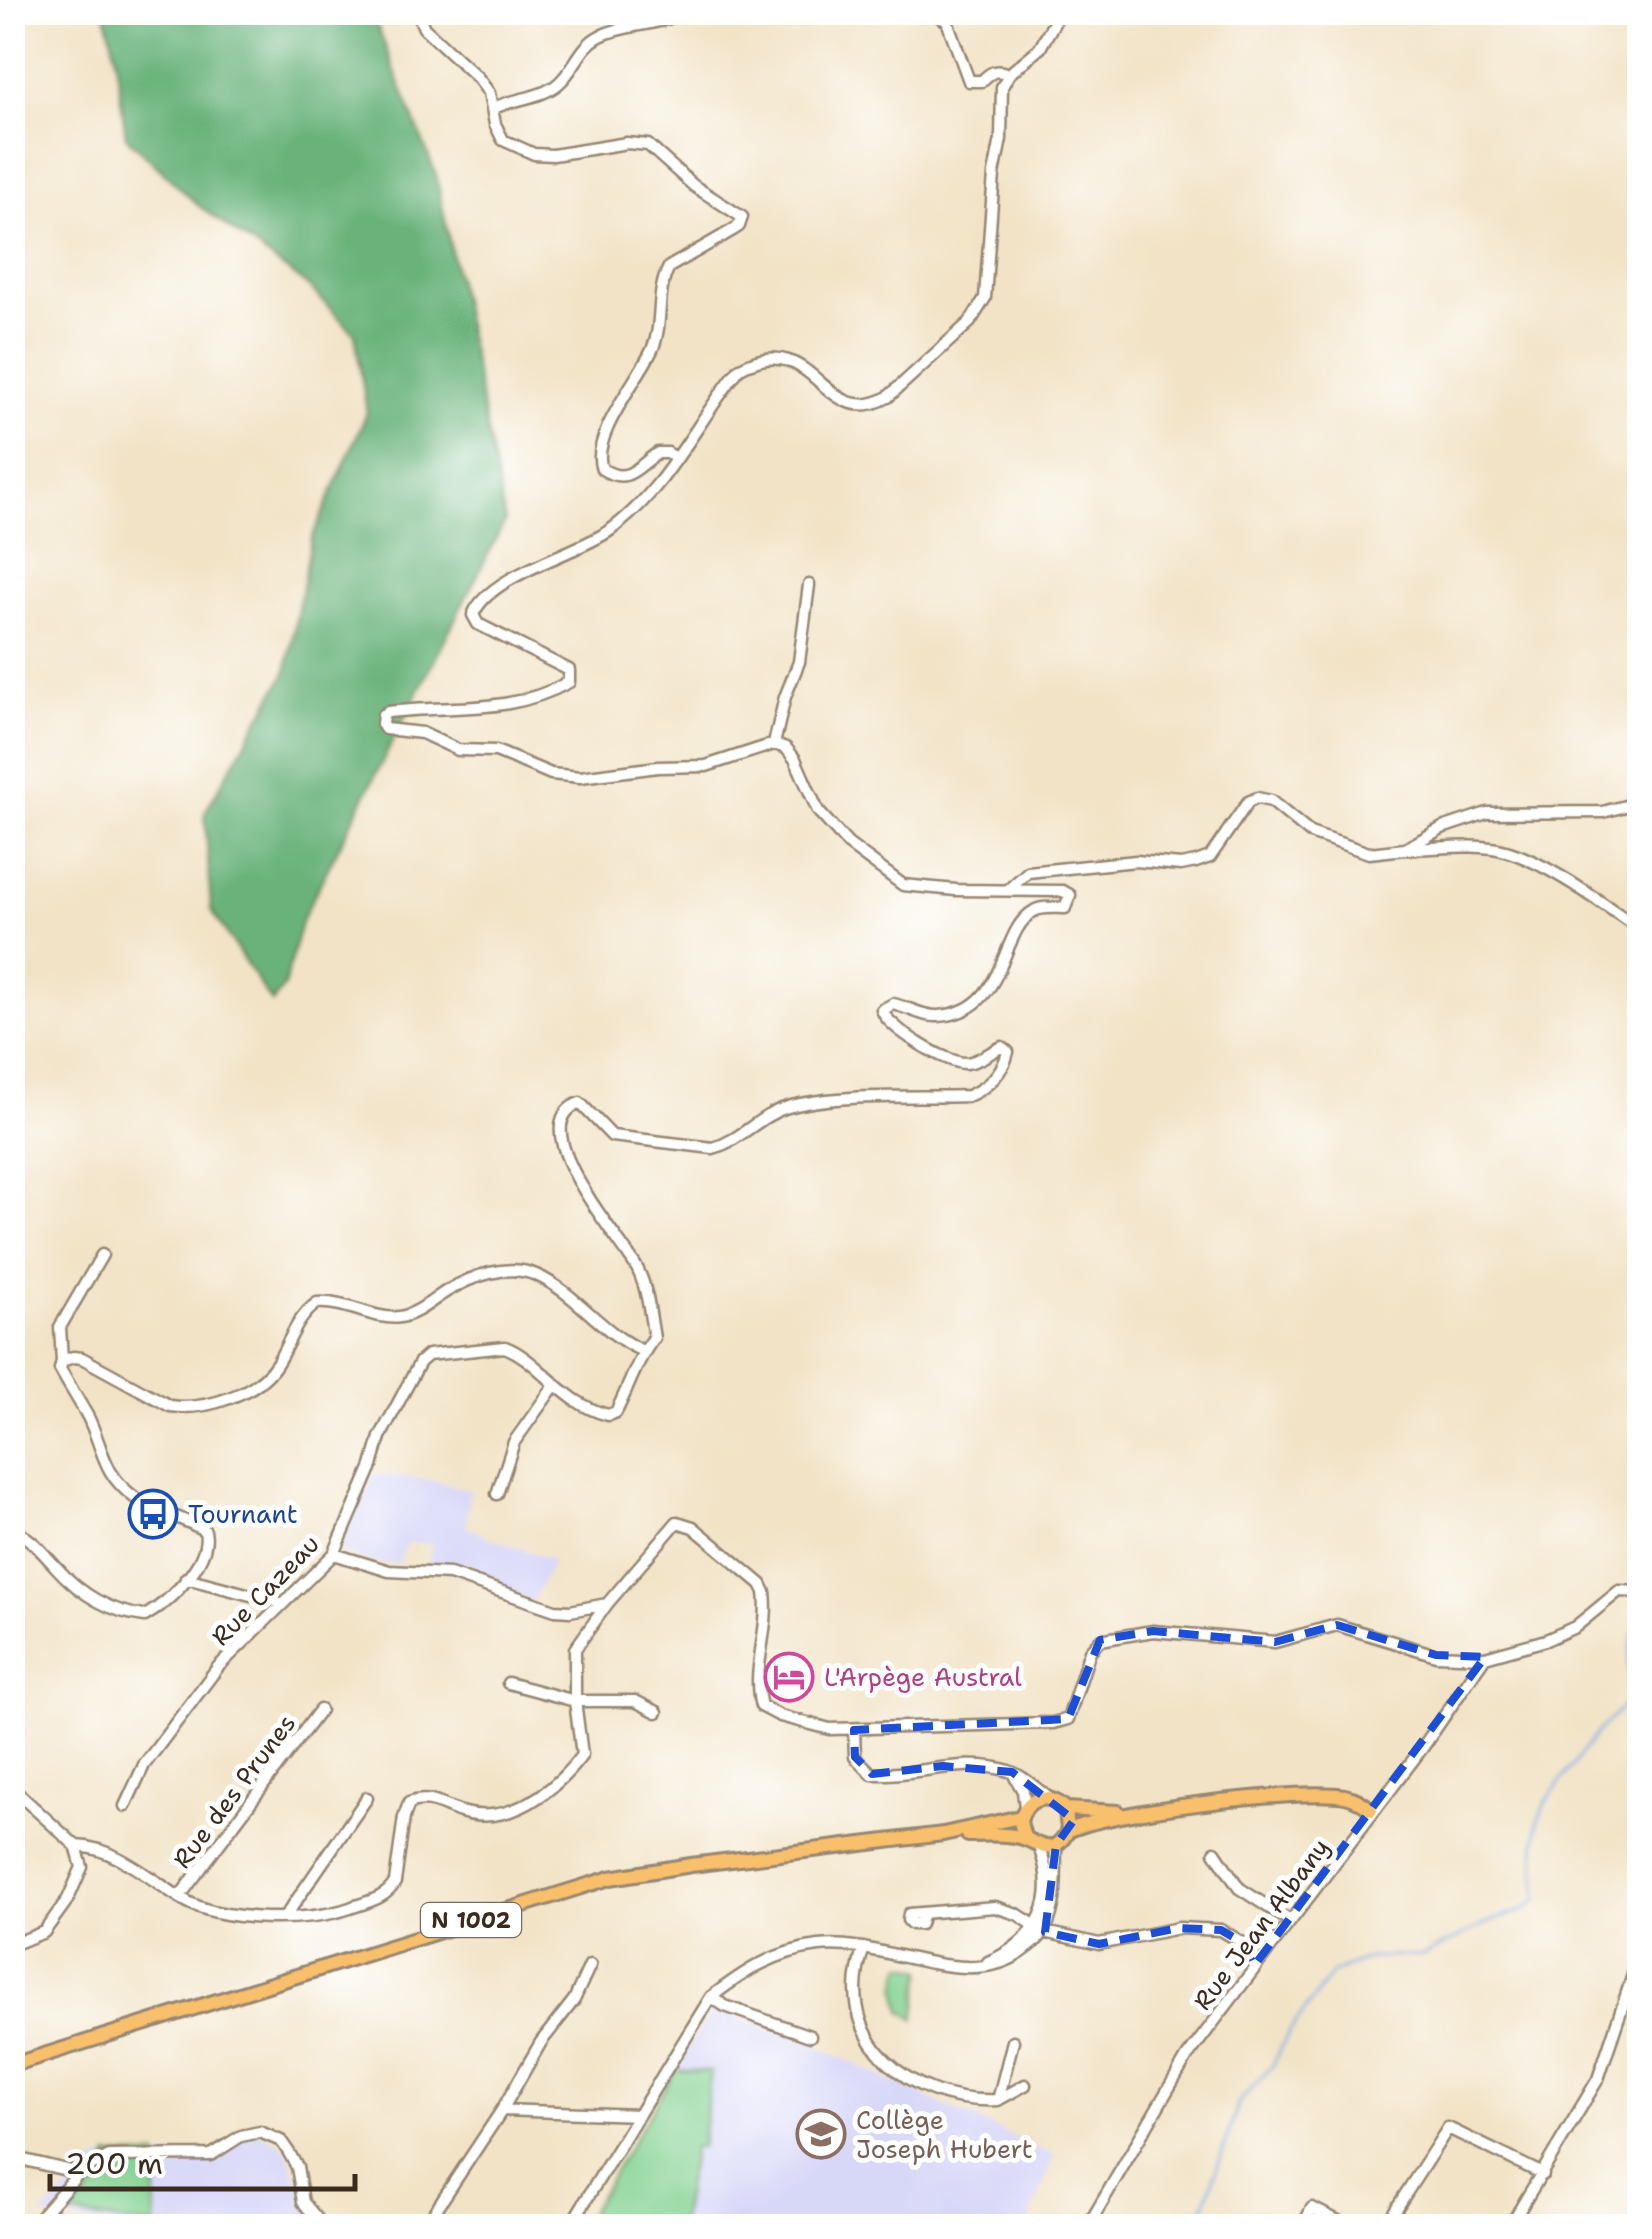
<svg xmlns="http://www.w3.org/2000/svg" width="1652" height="2239" font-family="'Shantell Sans',sans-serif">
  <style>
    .built { fill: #d7d7f8 }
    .green { fill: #82d190; stroke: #5e7e57; stroke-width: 2.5 }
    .forest { fill: #69b37a; stroke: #526e4c; stroke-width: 2.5 }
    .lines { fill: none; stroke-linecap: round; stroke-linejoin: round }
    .stream { stroke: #76ace4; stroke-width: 2.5 }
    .minor-casing { stroke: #968672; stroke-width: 15 }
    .major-casing { stroke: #968672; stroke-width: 18 }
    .minor { stroke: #fff; stroke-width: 10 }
    .major { stroke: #f8bf6c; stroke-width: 12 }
    .marked { fill: none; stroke: #1d4ed8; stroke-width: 8; stroke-dasharray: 20 12; stroke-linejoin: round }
    .labels { text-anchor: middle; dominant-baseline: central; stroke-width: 10; stroke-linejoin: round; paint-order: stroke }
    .shield { fill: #fff; stroke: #766a62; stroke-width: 2.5 }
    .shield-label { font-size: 22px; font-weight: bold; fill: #3b2a1e }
    .transit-label { font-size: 25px; fill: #164399; stroke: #fff; text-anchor: start }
    .street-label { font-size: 25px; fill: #3b2a1e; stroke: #fff }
    .hotel-label { font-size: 25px; fill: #b23c85; stroke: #fff; text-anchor: start }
    .education-label { font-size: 25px; fill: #785e54; stroke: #fff; text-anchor: start }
  </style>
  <rect width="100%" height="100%" fill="#fff"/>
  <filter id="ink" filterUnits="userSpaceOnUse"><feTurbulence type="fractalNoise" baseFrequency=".01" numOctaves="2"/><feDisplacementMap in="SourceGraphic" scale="20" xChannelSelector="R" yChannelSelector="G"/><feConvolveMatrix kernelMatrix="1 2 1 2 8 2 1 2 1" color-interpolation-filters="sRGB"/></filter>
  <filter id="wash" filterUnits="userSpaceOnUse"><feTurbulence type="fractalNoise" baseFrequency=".0048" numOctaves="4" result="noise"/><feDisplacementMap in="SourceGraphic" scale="40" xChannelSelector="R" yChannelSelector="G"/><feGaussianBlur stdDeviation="2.25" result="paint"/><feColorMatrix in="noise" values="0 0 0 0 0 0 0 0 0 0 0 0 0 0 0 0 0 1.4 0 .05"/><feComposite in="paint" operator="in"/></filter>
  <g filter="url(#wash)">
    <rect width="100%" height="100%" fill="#f2e3c6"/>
    <path class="built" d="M374 1474 432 1480 470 1490 466 1525 482 1535 554 1561 532 1601 429 1563 432 1543H407L398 1564 371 1563 343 1553 340 1546Z
      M722 2012 803 2040 1055 2156 1027 2226H580L710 2013Z
      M260 2132 287 2149 299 2187 323 2226H118L41 2216 100 2159 204 2156Z"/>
    <path class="green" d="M907 1965 923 1970 915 2019 902 2011 897 1988 902 1966Z
      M676 2070 711 2072 701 2148 693 2147 680 2226H581Z
      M109 2156H157L155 2226 71 2215 100 2181Z"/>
    <path class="forest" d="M105 13H372L436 175 505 521 302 919 284 986 272 1003 211 910 205 812 286 673 311 540 367 413 355 334 307 285 198 205 126 137 115 52Z"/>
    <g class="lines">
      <path class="stream" d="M1202 2226V2213L1239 2102 1273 2065 1289 2032 1333 1972 1369 1958 1424 1955 1491 1921 1522 1911 1538 1899 1535 1855 1537 1826 1545 1803 1595 1735 1627 1702 1633 1688 1628 1667 1630 1650 1640 1611"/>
    </g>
  </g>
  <g filter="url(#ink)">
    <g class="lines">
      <g class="minor-casing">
        <path id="minor" d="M417 12 424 28 478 78 489 93 495 124 503 140 534 154 553 155 627 143 648 145 694 186 742 217 739 226 733 230 669 267C655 293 664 324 652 350 638 380 589 438 602 469 629 486 637 466 658 453H668L675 458
          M932 12 947 21 969 81H982C991 71 997 69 1009 74
          M492 109C513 98 541 99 559 83 575 69 580 46 600 36 627 23 655 27 684 12
          M1640 555V630
          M774 744 785 697 799 662 809 585
          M1406 849C1438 849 1475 842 1506 851 1548 863 1603 904 1640 929
          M1009 889 1028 872 1136 861 1181 865 1196 862 1210 857 1248 802 1257 798 1271 801 1310 833 1369 853 1405 849 1442 828 1487 813 1603 812 1640 802
          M62 1361 73 1357 82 1358 170 1406C205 1411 258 1394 277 1363 290 1342 296 1318 317 1303 348 1301 375 1321 400 1317 418 1314 432 1300 447 1291 472 1276 508 1263 536 1275 577 1293 602 1334 643 1351
          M497 1494 514 1442 554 1386
          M12 1530C30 1536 43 1553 55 1566 79 1593 108 1612 145 1616 169 1602 212 1562 205 1531 183 1516 154 1513 134 1497 102 1473 104 1450 88 1417 79 1401 69 1385 60 1369L62 1361 60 1327 102 1255
          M334 1554 389 1571 450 1574 555 1610 570 1611 607 1604
          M186 1578 281 1603
          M508 1683 575 1701H635L657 1712
          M854 1730 855 1757 872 1774C918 1776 963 1757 1009 1771 1024 1776 1036 1789 1049 1798
          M1015 1777 1023 1791 1025 1807
          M12 1788 76 1846 82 1867 68 1899 44 1932 12 1945
          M125 1806 144 1765 218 1667 334 1554 372 1466 380 1437 420 1362 428 1355 505 1347C541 1361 561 1403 608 1415L616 1412C629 1387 637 1359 654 1338 650 1315 648 1291 638 1270 624 1242 518 1125 580 1103L612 1136 713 1148C742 1140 759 1115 788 1107 839 1093 914 1098 968 1096 987 1088 1003 1073 1008 1052L1002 1047C990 1052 979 1062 966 1063 947 1064 888 1028 882 1010L893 1004C908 1007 923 1017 938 1016 1009 1012 998 931 1034 911 1042 906 1055 908 1065 908L1070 895 1063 891 956 890 903 885 848 844 818 811 795 759 786 748 774 744 706 766 658 767 580 777 551 774 496 751 458 750 422 733 385 729 382 724 383 715 388 712C453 704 507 716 569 682V670L478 624 473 615C489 575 574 555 609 531 666 491 697 421 740 368 817 327 822 433 888 397L970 322 985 298 994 174 1001 139 1002 87 1009 74 1040 48 1060 12
          M76 1846C115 1847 151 1880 184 1900 222 1922 309 1923 350 1908 367 1902 387 1898 395 1882L404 1817 409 1803C429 1795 442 1806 461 1812 509 1827 555 1791 582 1755L575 1701V1649L607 1604 677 1522 693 1527 761 1584 765 1592C770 1630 751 1670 761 1706L780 1716 830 1729 1053 1723 1068 1719 1090 1651 1100 1640 1153 1631 1275 1642 1337 1625 1436 1655 1485 1657 1546 1640 1575 1627 1619 1591 1640 1592
          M1215 1852 1239 1888 1290 1921
          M180 1896 320 1710
          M923 1913 920 1924H912L908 1920 909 1914 995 1907 1017 1914 1045 1932 1099 1944 1179 1928 1221 1930 1243 1943 1254 1966
          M285 1917 367 1798
          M864 1948C830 2040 911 2105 998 2100L1013 2041
          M988 1962C1040 1940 1059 1899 1039 1847
          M590 1965 574 2000 541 2042 502 2110 638 2115
          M711 1997 725 2006 810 2036
          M998 2100 1025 2085
          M12 2157 79 2173 32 2226
          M79 2173 109 2156 211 2155 241 2136 260 2132 281 2141 288 2151 297 2167 303 2202 323 2226
          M425 2226 502 2110
          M570 2226 711 1997C745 1971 775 1951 819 1946 884 1938 969 1995 1026 1949 1037 1941 1045 1933 1049 1920 1058 1895 1055 1870 1056 1845
          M1088 2226 1187 2057 1423 1747 1485 1657
          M1303 2226 1312 2208 1348 2226
          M1385 2226 1448 2128 1543 2174
          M1510 2226 1598 2079 1640 1954"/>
      </g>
      <g class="major-casing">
        <path id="major" d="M1066 1809 1118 1812
          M1068 1831C1108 1811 1299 1788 1345 1796 1356 1798 1363 1803 1371 1810
          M968 1835C984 1835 1003 1833 1019 1837 1039 1841 1050 1861 1068 1831L1066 1809C1048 1791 1025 1797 1020 1822L1024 1837
          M12 2065 610 1878 691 1865 943 1834 1020 1817"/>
      </g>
      <use href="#minor" class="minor"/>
      <use href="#major" class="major"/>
    </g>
  </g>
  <path class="marked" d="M1337 1625 1436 1655 1485 1657 1254 1966 1243 1943 1221 1930 1179 1928 1099 1944 1045 1932 1056 1845 1074 1820 1012 1772 943 1766 872 1774 855 1757 854 1730 1068 1719 1100 1640 1153 1631 1275 1642Z"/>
  <defs>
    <g id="bus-ring" transform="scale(2.5)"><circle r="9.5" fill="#fff" stroke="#1a4fb4" stroke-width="1.5"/><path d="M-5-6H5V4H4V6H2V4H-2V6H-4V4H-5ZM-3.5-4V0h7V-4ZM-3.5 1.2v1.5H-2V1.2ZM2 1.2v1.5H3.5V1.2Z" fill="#1a4fb4"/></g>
    <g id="hotel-ring" transform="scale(2.5)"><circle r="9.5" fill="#fff" stroke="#d1479c" stroke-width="1.5"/><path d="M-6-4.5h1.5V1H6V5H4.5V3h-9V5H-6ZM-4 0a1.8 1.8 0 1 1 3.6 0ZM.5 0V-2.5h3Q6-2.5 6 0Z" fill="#d1479c"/></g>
    <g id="school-ring" transform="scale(2.5)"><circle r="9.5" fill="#fff" stroke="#8d6e63" stroke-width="1.5"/><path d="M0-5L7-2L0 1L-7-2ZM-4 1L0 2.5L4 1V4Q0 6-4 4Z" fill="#8d6e63"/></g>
  </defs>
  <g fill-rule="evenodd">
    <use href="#bus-ring" x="153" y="1514"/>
    <use href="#hotel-ring" x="789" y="1677"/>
    <use href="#school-ring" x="821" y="2134"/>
  </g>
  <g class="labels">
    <rect class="shield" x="421" y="1903" width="100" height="34" rx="8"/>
    <g class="shield-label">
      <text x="471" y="1920">N 1002</text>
    </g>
    <g class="transit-label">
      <text x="188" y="1514">Tournant</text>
    </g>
    <g class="street-label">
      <text transform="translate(265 1590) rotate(-46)">Rue Cazeau</text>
      <text transform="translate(234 1791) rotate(-53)">Rue des Prunes</text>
      <text transform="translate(1261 1924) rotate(-53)">Rue Jean Albany</text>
    </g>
    <g class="hotel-label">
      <text x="824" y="1677">L'Arpège Austral</text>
    </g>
    <g class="education-label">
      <text x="856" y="2120">Collège<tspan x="856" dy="29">Joseph Hubert</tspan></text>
    </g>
  </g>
  <rect width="1652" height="2239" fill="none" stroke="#fff" stroke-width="50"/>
  <path d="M50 2174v15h305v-15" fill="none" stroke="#3b2a1e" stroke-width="5"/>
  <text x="65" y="2174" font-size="30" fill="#3b2a1e" stroke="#ffffff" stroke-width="8" paint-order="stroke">200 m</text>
</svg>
